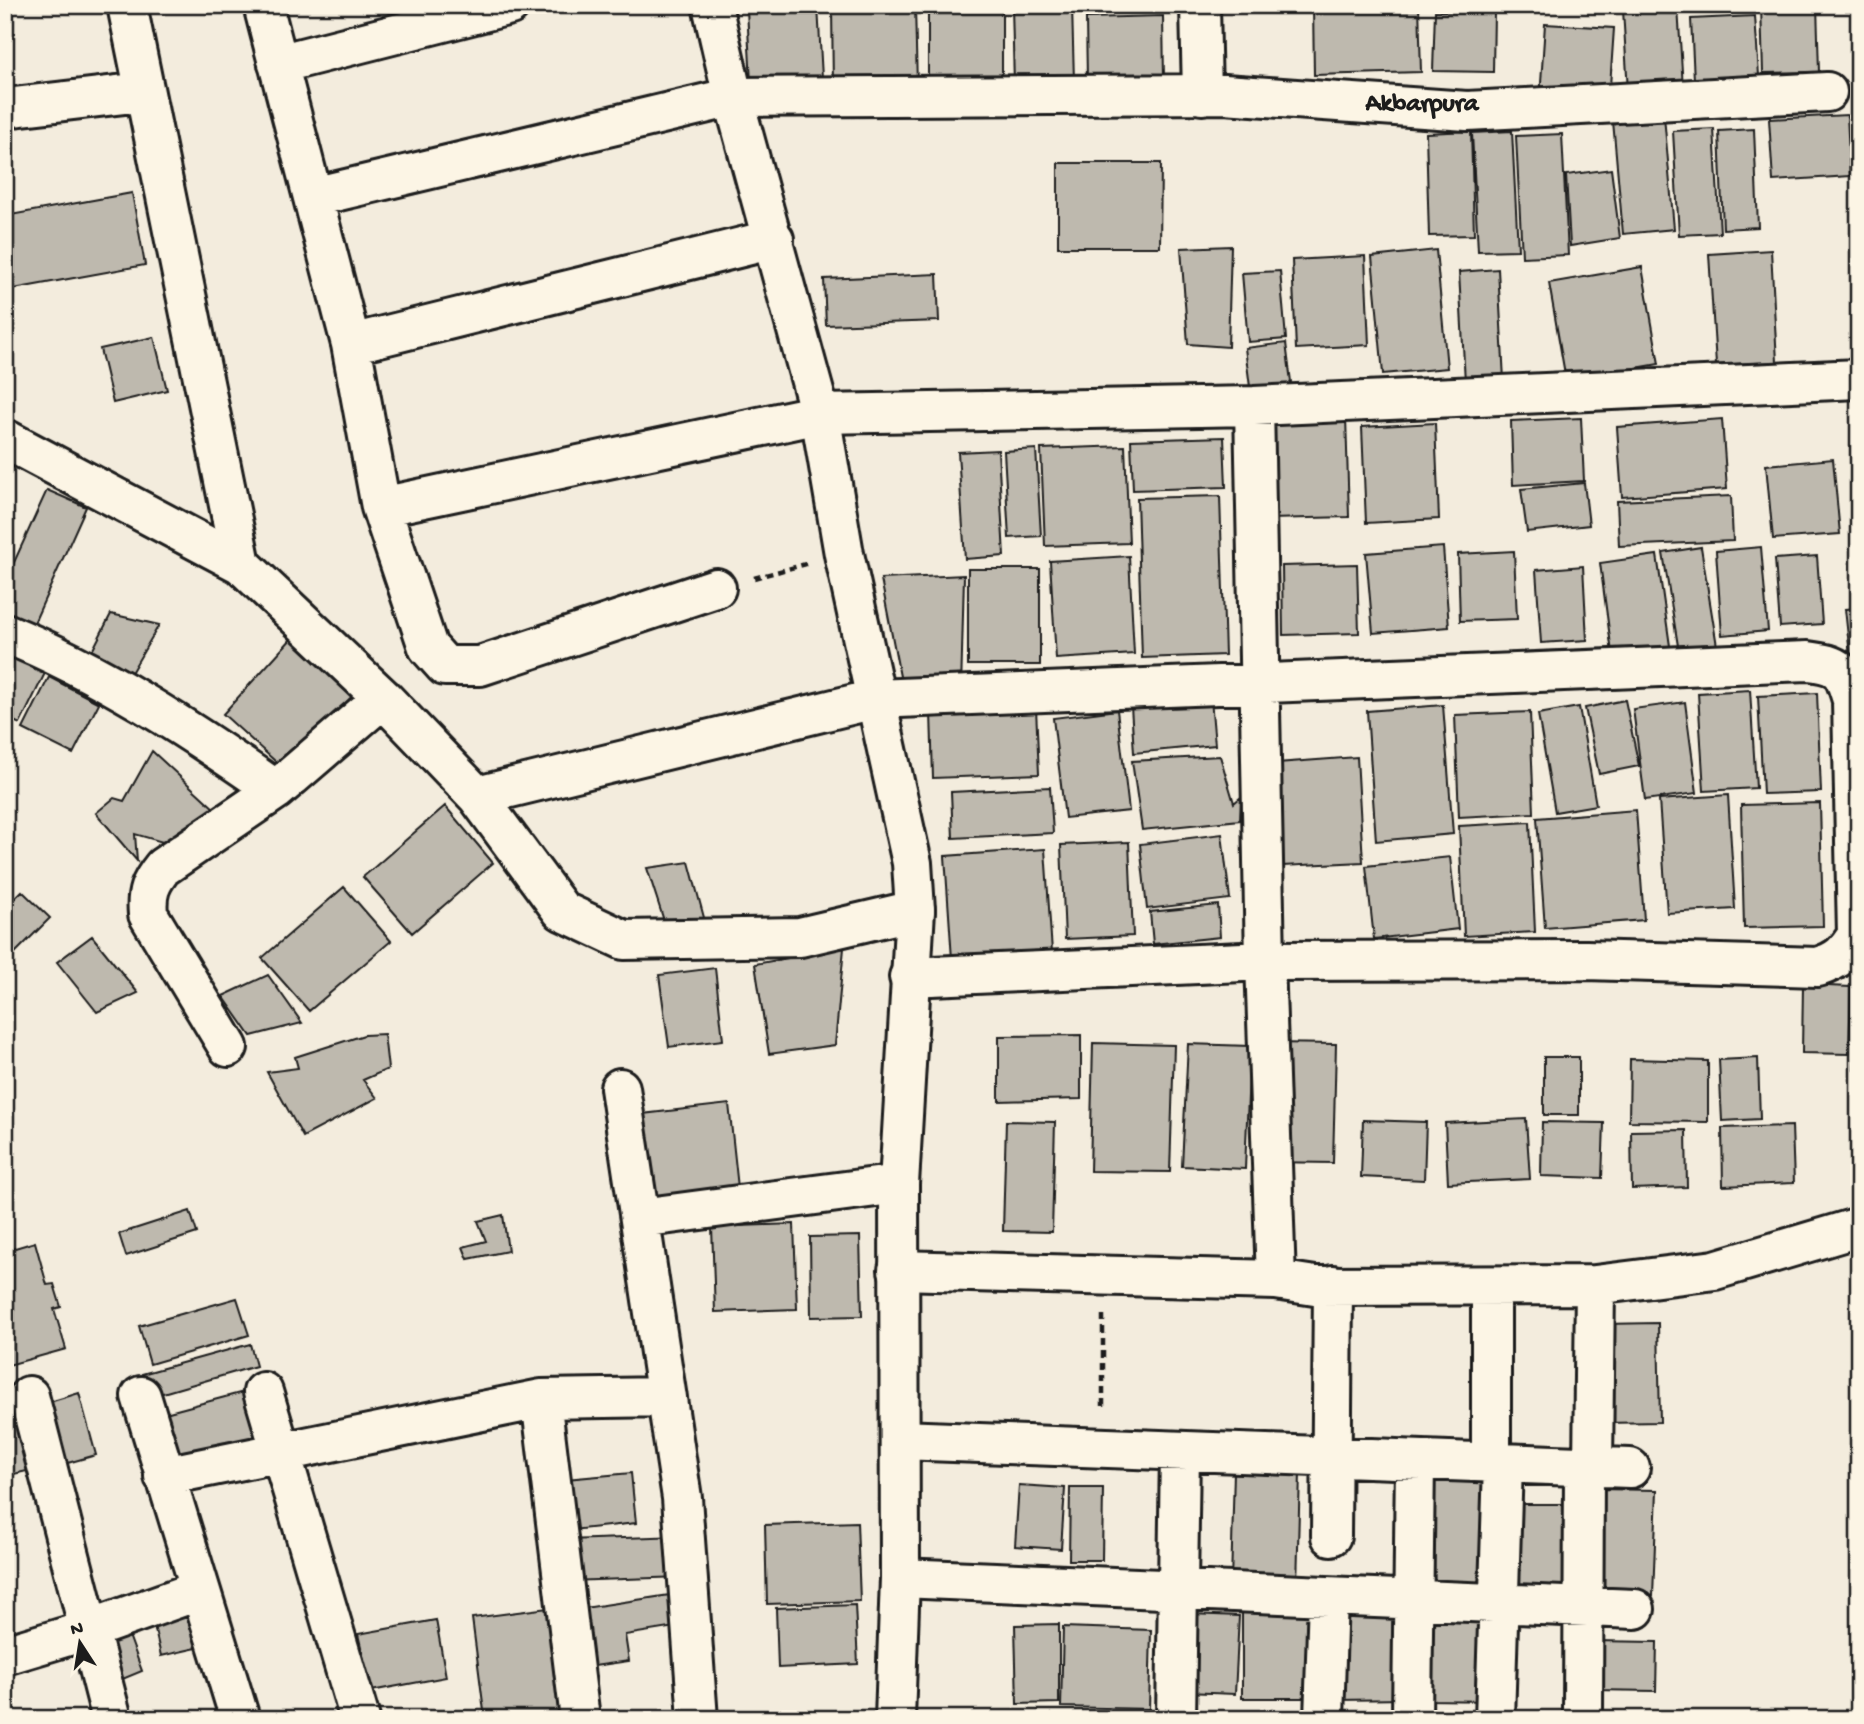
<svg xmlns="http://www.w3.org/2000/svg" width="1864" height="1724" font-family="'Gochi Hand',sans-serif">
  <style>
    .building { fill: #beb9ae; stroke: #1c1c1c; stroke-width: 2 }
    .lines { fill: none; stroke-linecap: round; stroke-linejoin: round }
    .street-casing { stroke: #1c1c1c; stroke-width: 44 }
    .secondary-casing { stroke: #1c1c1c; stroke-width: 44 }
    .path { stroke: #1c1c1c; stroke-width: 4.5; stroke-dasharray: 7 5; stroke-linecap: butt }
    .street { stroke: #fcf5e5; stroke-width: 38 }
    .secondary { stroke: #fcf5e5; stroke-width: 38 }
    .labels { text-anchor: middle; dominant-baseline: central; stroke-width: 5; stroke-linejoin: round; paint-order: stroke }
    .neighbourhood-label { font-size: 26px; font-weight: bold; fill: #1c1c1c; stroke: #fcf5e5 }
  </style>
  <rect width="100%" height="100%" fill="#f3ecdd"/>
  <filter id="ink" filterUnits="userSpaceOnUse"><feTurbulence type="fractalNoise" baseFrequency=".0143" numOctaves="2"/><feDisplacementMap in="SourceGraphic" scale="14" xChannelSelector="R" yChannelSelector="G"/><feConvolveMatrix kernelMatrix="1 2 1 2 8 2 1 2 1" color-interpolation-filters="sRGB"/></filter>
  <g filter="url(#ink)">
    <path class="building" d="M1072 5 1074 82 1014 84 1012 6Z
      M1313 5H1419L1421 72 1314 75Z
      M1761 5H1817L1819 72 1763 73Z
      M818 6 822 78 751 83 747 10Z
      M915 6 917 86 833 87 832 7Z
      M1678 7 1683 88 1628 91 1623 10Z
      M1002 8V83L928 84V9Z
      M1435 11 1494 12 1493 72 1433 71Z
      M1163 16 1164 79 1087 80 1086 18Z
      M1755 16 1759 76 1694 80 1691 19Z
      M1545 24 1614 28 1609 101 1540 98Z
      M1847 115 1850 176 1773 181 1769 119Z
      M1664 116 1674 229 1623 234 1613 121Z
      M1714 129 1720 233 1679 235 1673 131Z
      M1754 129 1758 227 1723 229 1719 131Z
      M1471 131 1474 235 1429 236 1426 133Z
      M1512 131 1518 250 1478 251 1472 133Z
      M1562 134 1568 255 1522 257 1516 136Z
      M1058 163H1161L1160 247H1058Z
      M1611 169 1620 238 1570 246 1566 175Z
      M132 193 145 265 8 290 5 216Z
      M1231 246 1228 347 1188 344 1181 248Z
      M1436 250 1447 368 1383 374 1372 257Z
      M1771 250 1777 362 1716 365 1709 254Z
      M1365 256 1369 345 1296 349 1292 260Z
      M1642 267 1659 364 1566 380 1549 283Z
      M1498 269 1504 380 1465 382 1459 272Z
      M1280 271 1286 339 1248 342 1242 273Z
      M937 274 939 321 826 325 824 279Z
      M154 337 167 390 113 403 100 349Z
      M1286 343 1292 390 1251 395 1245 348Z
      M1346 416 1349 517 1269 519 1267 419Z
      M1581 418 1584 481 1513 485 1511 421Z
      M1722 419 1727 489 1622 497 1617 427Z
      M1435 423 1439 519 1366 523 1362 427Z
      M1224 437 1226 487 1133 490 1131 440Z
      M1125 446 1129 543 1045 546 1041 449Z
      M1036 449 1041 536 1009 538 1004 451Z
      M998 450 1004 556 965 559 958 452Z
      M1833 459 1840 534 1773 539 1766 465Z
      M1584 483 1589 525 1527 532 1521 489Z
      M47 490 86 507 30 632 5 622V582Z
      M1220 496 1225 655 1142 658 1137 498Z
      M1731 496 1733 541 1619 546 1617 501Z
      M5 518 14 521 5 539Z
      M1443 547 1449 627 1373 633 1366 553Z
      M1701 547 1717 646 1679 652 1663 553Z
      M1761 547 1768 631 1722 635 1716 551Z
      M1514 551 1517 619 1460 621 1458 554Z
      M1657 555 1672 660 1614 668 1600 563Z
      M1129 556 1134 654 1056 659 1050 561Z
      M1817 556 1822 624 1780 627 1775 559Z
      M1357 564 1359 633 1283 635 1282 566Z
      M1583 566 1587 640 1541 643 1536 570Z
      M968 569H1040V665H968Z
      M964 575 961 691 903 692 881 579Z
      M1859 608V700L1855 701 1845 609Z
      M111 614 159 625 128 678 88 659Z
      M292 638 354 694 285 770 223 714Z
      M5 644 49 665 20 724 5 717Z
      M49 677 99 703 73 754 23 729Z
      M1750 690 1756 788 1704 791 1698 693Z
      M1817 693 1821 792 1763 794 1758 696Z
      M1211 699 1215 745 1134 753 1131 706Z
      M1625 700 1639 766 1599 774 1585 708Z
      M1685 702 1697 793 1645 800 1633 709Z
      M1443 705 1453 834 1376 841 1367 711Z
      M1579 707 1596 805 1555 812 1538 714Z
      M1036 708 1039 774 933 778 931 712Z
      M1117 710 1129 811 1065 818 1053 718Z
      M1530 712 1534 813 1459 817 1455 715Z
      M152 751 217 811 173 845 135 834 137 861 96 813 114 798 124 801Z
      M1220 756 1234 803 1241 797 1240 820 1142 830 1132 761Z
      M1357 757 1363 862 1282 866 1277 763Z
      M1050 787 1053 833 953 838 951 792Z
      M1728 795 1735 909 1667 913 1659 800Z
      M1820 803 1823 926 1744 928 1741 805Z
      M445 806 493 863 412 933 363 877Z
      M1636 810 1644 920 1545 928 1537 818Z
      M1530 822 1535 932 1464 936 1459 826Z
      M1222 834 1230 899 1147 909 1140 844Z
      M1129 842 1133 936 1065 939 1061 845Z
      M1045 849 1052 952 952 959 945 856Z
      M1450 857 1458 929 1374 939 1366 866Z
      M689 862 706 925 666 927 647 868Z
      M344 887 391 941 309 1011 262 958Z
      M22 891 50 918 14 954 5 945V908Z
      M1218 905 1220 937 1153 944 1150 912Z
      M92 936 138 993 97 1012 57 962Z
      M844 948 835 1045 769 1054 755 964Z
      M715 968 723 1040 669 1047 659 975Z
      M268 975 302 1023 251 1036 223 996Z
      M1803 985 1851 987 1849 1054 1802 1053Z
      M1858 994H1859V1071L1854 1070Z
      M384 1034 388 1069 363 1080 377 1098 303 1137 267 1072 298 1068 295 1057 364 1035Z
      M1081 1035V1099L999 1101V1036Z
      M1093 1043 1174 1045 1170 1172 1090 1171Z
      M1272 1043 1336 1044 1333 1163 1269 1162Z
      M1188 1044 1250 1046 1245 1169 1182 1166Z
      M1544 1057H1579V1115H1544Z
      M1758 1058 1760 1119 1722 1121 1719 1060Z
      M1630 1059 1708 1061V1122L1629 1121Z
      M729 1104 739 1197 644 1207 634 1115Z
      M1526 1119 1530 1179 1448 1183 1445 1123Z
      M1363 1120 1426 1122 1424 1180 1361 1177Z
      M1006 1121 1055 1122 1052 1232 1003 1231Z
      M1542 1122 1604 1123 1602 1178 1541 1176Z
      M1792 1126 1794 1183 1723 1186 1722 1128Z
      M1686 1130 1687 1187 1632 1189 1631 1131Z
      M190 1211 197 1233 126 1256 119 1234Z
      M503 1215 508 1251 468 1259 463 1247 486 1241 478 1221Z
      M794 1224 797 1309 715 1312 712 1227Z
      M860 1236 862 1316 811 1317 810 1237Z
      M35 1242 47 1285 54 1284 61 1307 54 1309 66 1349 5 1366V1251Z
      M237 1298 249 1335 150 1364 139 1326Z
      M1658 1323 1660 1422 1604 1423 1602 1324Z
      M250 1344 256 1366 149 1397 142 1374Z
      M255 1389 269 1443 168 1470 154 1416Z
      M79 1393 96 1455 57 1466 40 1405Z
      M25 1406 40 1468 5 1476V1410Z
      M1234 1471 1300 1472 1297 1585 1231 1584Z
      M631 1473 636 1523 572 1530 566 1479Z
      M1428 1480H1500L1498 1584 1426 1583Z
      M1019 1485 1065 1488 1061 1549 1015 1546Z
      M1070 1488H1103L1102 1560H1069Z
      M1597 1489 1657 1490 1653 1596 1594 1594Z
      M1511 1504H1579L1578 1596H1510Z
      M857 1522 860 1601 767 1604 765 1525Z
      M681 1536 682 1577 568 1581 566 1540Z
      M683 1593 688 1625 625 1635 629 1661 580 1668 571 1610Z
      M855 1605 858 1664 778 1668 776 1608Z
      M202 1606 210 1645 161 1656 152 1617Z
      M563 1606 577 1719H485L472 1618Z
      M1407 1607V1699L1337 1700 1336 1608Z
      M1242 1608H1322V1698H1242Z
      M1190 1614 1239 1616 1235 1694 1186 1692Z
      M436 1620 446 1677 371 1691 358 1634Z
      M1429 1621 1495 1622 1494 1701 1428 1700Z
      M1059 1624V1703L1017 1704 1015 1625Z
      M1063 1627 1151 1630 1149 1709 1061 1707Z
      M127 1630 142 1671 113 1683 97 1642Z
      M1593 1641 1657 1642 1656 1691 1592 1690Z"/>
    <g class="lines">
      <g class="street-casing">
        <path id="street" d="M127 5 241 564
          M263 5 351 344 381 507 428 647 445 666H480L716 588
          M1200 5 1202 95
          M278 64 510 5
          M5 108 142 92
          M313 197 733 97 1224 94 1467 111 1827 92
          M351 344 774 239
          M1254 406 1265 961 1276 1280
          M5 439 241 564 383 698 477 796 562 911 624 940 800 937 915 910
          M381 507 820 414 1254 406 1859 379
          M5 633C100 671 193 732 276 790
          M477 796 875 699 1808 661C1840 665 1843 669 1852 700L1857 935C1846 953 1839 960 1818 967L1586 960 1265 961 909 977
          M228 1047 148 914C146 893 150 883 163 867L276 790 383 698
          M620 1088 682 1498 698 1719
          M640 1218 899 1184
          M898 1270 1276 1280 1315 1286 1595 1285 1715 1270 1859 1227
          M263 1392 360 1719
          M29 1396 112 1719
          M141 1396 240 1719
          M541 1399 580 1719
          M900 1440 1630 1468
          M1491 1463V1286
          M1593 1467 1595 1285
          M164 1476 541 1399 667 1397
          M1331 1536 1333 1285
          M900 1578 1635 1609
          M5 1655 88 1630 200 1590
          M1176 1719 1180 1452
          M1324 1719 1328 1597
          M1412 1719 1415 1460
          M1495 1719 1503 1464
          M1583 1719 1584 1467"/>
      </g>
      <g class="secondary-casing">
        <path id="secondary" d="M712 5 733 97 820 414 844 554 912 863 915 910 899 1184 900 1578 895 1719"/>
      </g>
      <path class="path" d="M754 578 806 564
        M1103 1315V1407"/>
      <use href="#street" class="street"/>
      <use href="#secondary" class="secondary"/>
    </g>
  </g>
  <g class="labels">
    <g class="neighbourhood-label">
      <text x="1422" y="105">Akbarpura</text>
    </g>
  </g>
  <rect width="1864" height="1724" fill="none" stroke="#fcf5e5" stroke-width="28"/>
  <rect x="14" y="14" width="1836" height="1696" fill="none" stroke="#1c1c1c" stroke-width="2.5" filter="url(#ink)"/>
  <g transform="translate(80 1643) rotate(348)" stroke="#fcf5e5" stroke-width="5" paint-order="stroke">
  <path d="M0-5L12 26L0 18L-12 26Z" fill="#1c1c1c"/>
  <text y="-10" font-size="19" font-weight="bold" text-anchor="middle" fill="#1c1c1c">N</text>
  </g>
</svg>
